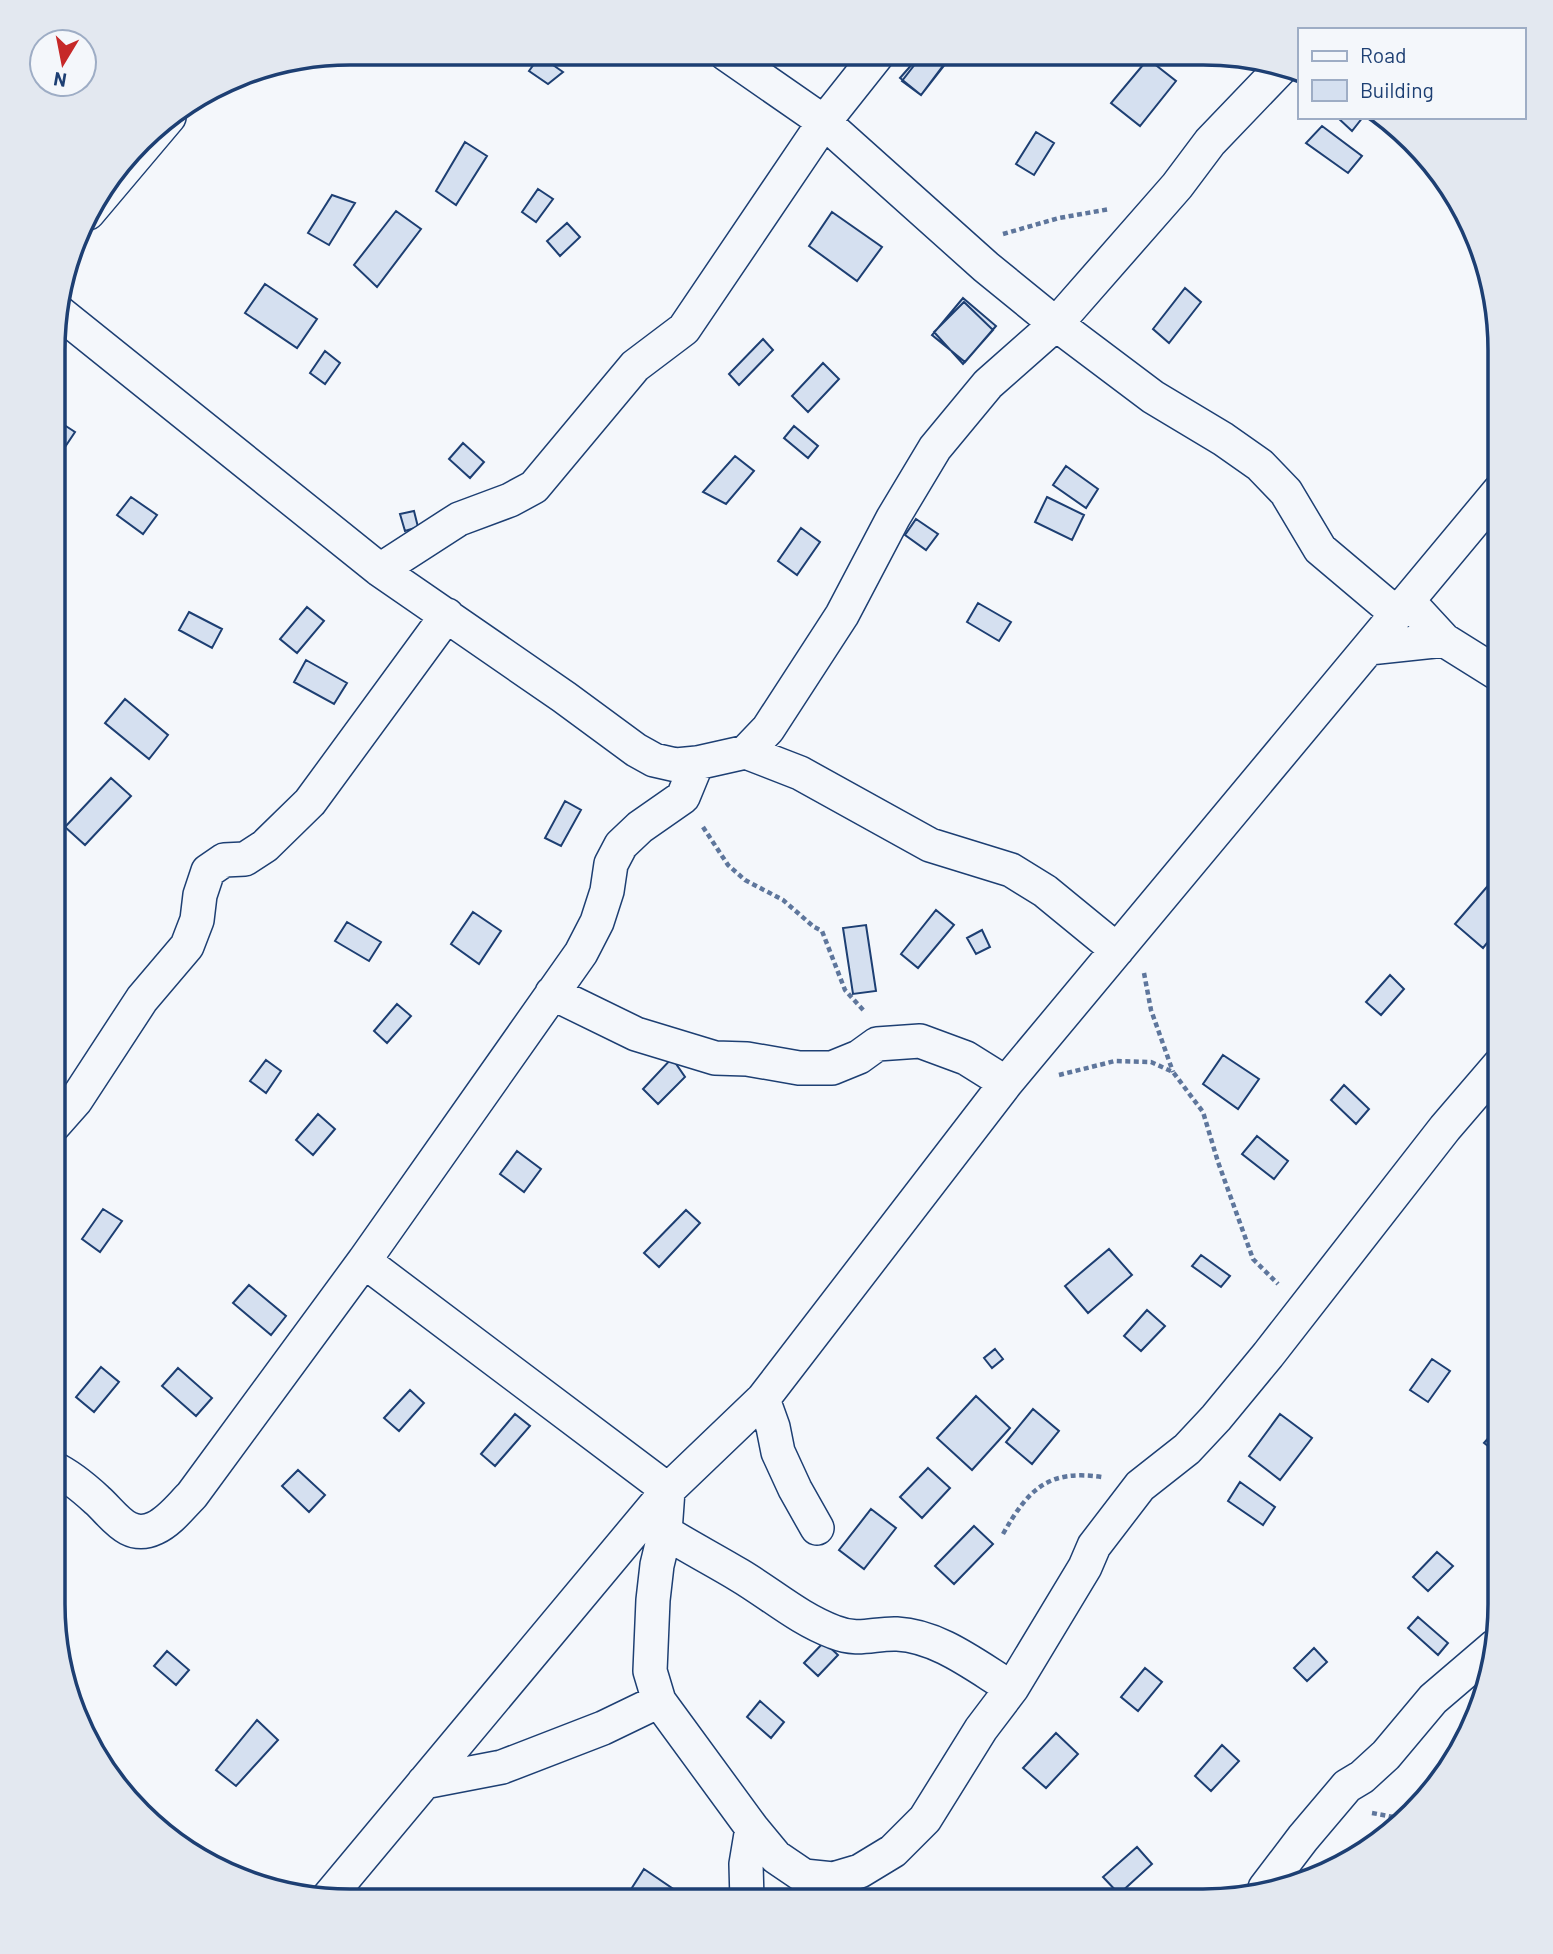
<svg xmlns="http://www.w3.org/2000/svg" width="1553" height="1954" font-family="Barlow,sans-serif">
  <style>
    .building { fill: #d5e0f0; stroke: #1d3f73; stroke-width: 2 }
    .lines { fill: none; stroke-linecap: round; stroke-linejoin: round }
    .minor-casing { stroke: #1d3f73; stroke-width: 36 }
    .path { stroke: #5e769c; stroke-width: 4.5; stroke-dasharray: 5 3.5; stroke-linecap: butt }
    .minor { stroke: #f4f7fb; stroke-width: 33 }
    .rim { fill: none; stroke: #1d3f73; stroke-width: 3.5 }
  </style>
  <rect width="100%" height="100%" fill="#f4f7fb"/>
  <path class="building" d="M558 53H576L570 62Z
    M921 54H942L948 59 921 95 900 78Z
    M923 54H944L950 58 921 95 902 81Z
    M540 56 563 72 548 84 529 71Z
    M1148 59 1176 81 1140 126 1111 103Z
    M1337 117H1363L1352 131Z
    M1322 126 1362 156 1348 173 1306 143Z
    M1036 132 1054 143 1034 175 1016 164Z
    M465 142 487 156 456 205 436 191Z
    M538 189 553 199 536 222 522 212Z
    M332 195 355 203 329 245 308 233Z
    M396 211 421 229 377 287 354 265Z
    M832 212 882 247 857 281 809 246Z
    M567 223 580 237 560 256 547 241Z
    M265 284 317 319 297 348 245 313Z
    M1185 288 1201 302 1169 343 1153 329Z
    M963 298 996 326 965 362 932 335Z
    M964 302 993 330 963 364 934 332Z
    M763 339 773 350 739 385 729 374Z
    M325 351 340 363 325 384 310 373Z
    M823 363 839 379 808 412 792 396Z
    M55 419 75 432 55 462Z
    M794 426 818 446 808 458 784 438Z
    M463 443 484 462 470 478 449 459Z
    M735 456 754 471 726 504 703 492Z
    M1066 466 1098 489 1086 508 1053 485Z
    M131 497 157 515 143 534 117 515Z
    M1047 497 1084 515 1072 540 1035 522Z
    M414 511 418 527 405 531 400 514Z
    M916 519 938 534 926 550 905 535Z
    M801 528 820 542 797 575 778 561Z
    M978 603 1011 622 999 641 967 622Z
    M307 607 324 621 297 653 280 639Z
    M189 612 222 629 212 648 179 630Z
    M306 660 347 683 334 704 294 682Z
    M125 699 168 735 149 759 105 723Z
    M111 778 131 796 85 845 65 827Z
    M565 801 581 810 561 846 545 838Z
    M1492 881 1500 888V927L1483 948 1455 924Z
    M936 910 954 925 918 968 901 954Z
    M473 912 501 931 479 964 451 944Z
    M347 922 381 942 369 961 335 941Z
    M866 925 876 991 853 994 843 928Z
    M982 930 990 947 976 954 967 938Z
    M1390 975 1404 989 1381 1015 1366 1002Z
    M397 1004 411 1016 387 1043 374 1031Z
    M1223 1055 1259 1079 1238 1109 1203 1084Z
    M672 1058 685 1077 658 1104 643 1089Z
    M266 1060 281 1071 266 1093 250 1081Z
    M1344 1085 1369 1109 1356 1124 1331 1100Z
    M318 1114 335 1129 313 1155 296 1140Z
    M1257 1136 1288 1161 1274 1179 1242 1154Z
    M517 1151 541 1169 524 1192 500 1174Z
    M103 1209 122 1221 100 1252 82 1239Z
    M686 1210 700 1223 659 1267 644 1253Z
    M1109 1249 1132 1275 1088 1313 1065 1286Z
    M1201 1255 1230 1276 1221 1287 1192 1266Z
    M249 1285 286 1316 271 1335 233 1303Z
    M1147 1310 1165 1326 1141 1351 1124 1336Z
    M995 1349 1003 1359 992 1368 984 1358Z
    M1432 1359 1450 1371 1428 1402 1410 1390Z
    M101 1367 119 1382 94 1412 76 1397Z
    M178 1368 212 1398 196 1416 162 1386Z
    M410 1390 424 1403 399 1431 384 1418Z
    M976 1396 1010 1428 972 1470 937 1438Z
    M1033 1409 1059 1431 1032 1464 1006 1442Z
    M515 1414 530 1426 495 1466 481 1454Z
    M1280 1414 1312 1438 1280 1480 1249 1456Z
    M1500 1425V1454L1499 1455 1484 1443Z
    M928 1468 950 1488 922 1518 900 1497Z
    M298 1470 325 1495 309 1512 282 1486Z
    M1240 1482 1275 1507 1263 1525 1228 1501Z
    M871 1509 896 1528 864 1569 839 1550Z
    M974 1526 993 1544 954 1584 935 1566Z
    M1437 1552 1453 1566 1428 1591 1413 1577Z
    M1418 1617 1448 1643 1438 1655 1408 1628Z
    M824 1642 838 1655 818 1676 804 1663Z
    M1314 1648 1327 1662 1307 1681 1294 1668Z
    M167 1651 189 1670 176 1685 154 1666Z
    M1145 1668 1162 1682 1138 1711 1121 1697Z
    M760 1701 784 1722 771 1738 747 1717Z
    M257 1720 278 1740 236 1786 216 1770Z
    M1056 1733 1078 1754 1046 1788 1023 1768Z
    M1222 1745 1239 1761 1211 1791 1195 1776Z
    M1137 1847 1152 1864 1119 1894 1103 1877Z
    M644 1869 688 1899 686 1901H638L628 1894Z"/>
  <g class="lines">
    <g class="minor-casing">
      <path id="minor" d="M726 54 824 122 878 54
        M88 213 169 117
        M55 309 380 570 564 697 636 750 654 760 676 765 697 763 746 752 800 773 930 845 1011 870 1045 891 1117 950
        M380 570 459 519 510 500 534 487 635 366 684 329 824 122 986 267 1056 324 1177 186 1210 142 1280 69
        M1408 601 1444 640 1500 675
        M1369 648 1444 640
        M746 752 768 729 842 615 893 518 935 448 988 384 1056 324 1153 397 1223 439 1260 465 1286 492 1320 549 1397 614
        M552 993 636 1034 715 1058 747 1059 799 1068H832L859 1057 877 1044 920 1041 966 1058 1006 1083
        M53 1126 76 1100 142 999 187 946 197 920 200 895 208 871 224 860 245 859 265 846 310 802 447 615
        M364 1261 581 953 597 922 607 891 611 864 621 845 640 827 683 797 697 763
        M763 1399 773 1427 778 1452 795 1489 817 1528
        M53 1468C70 1476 83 1487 97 1500 114 1515 128 1541 155 1528 170 1521 181 1506 192 1495L364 1261 668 1490 665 1532 657 1565 653 1600 650 1671 659 1701 752 1828 776 1857 804 1876 833 1879 860 1871 893 1851 925 1819 981 1729 1012 1688 1085 1567 1094 1546 1140 1486 1187 1449 1216 1418 1268 1355 1445 1128 1500 1064
        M665 1532C689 1547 714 1560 739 1575 771 1594 799 1619 834 1632 859 1642 874 1633 897 1634 939 1636 977 1667 1012 1688
        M424 1782 502 1767 603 1728 659 1701
        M1265 1888 1303 1838 1347 1786 1362 1777 1386 1755 1433 1699 1495 1646
        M326 1900 668 1490 763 1399 1006 1083 1500 490
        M747 1901 746 1864 752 1828"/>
    </g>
    <path class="path" d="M1003 234 1059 218 1110 209
      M703 827 728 865 745 880 783 900 814 927 822 931 845 990 864 1011
      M1144 973 1151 1010 1173 1072
      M1059 1075 1115 1061 1151 1062 1173 1072 1203 1112 1218 1162 1253 1259 1278 1284
      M1003 1534C1028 1490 1047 1469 1102 1477
      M1372 1813 1399 1818"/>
    <use href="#minor" class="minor"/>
  </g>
  <path d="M0 0H1553V1954H0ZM350 65H1203A285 285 0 0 1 1488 350V1604A285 285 0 0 1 1203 1889H350A285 285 0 0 1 65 1604V350A285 285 0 0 1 350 65Z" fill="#e3e8f0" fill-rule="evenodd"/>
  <path class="rim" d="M350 65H1203A285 285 0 0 1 1488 350V1604A285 285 0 0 1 1203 1889H350A285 285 0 0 1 65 1604V350A285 285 0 0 1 350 65Z"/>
  <rect x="1298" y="28" width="228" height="91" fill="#f4f7fb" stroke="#9eadc5" stroke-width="2"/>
  <rect x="1312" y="51" width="35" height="10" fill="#f4f7fb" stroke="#9eadc5" stroke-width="2"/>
  <text x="1360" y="63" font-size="21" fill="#1d3f73">Road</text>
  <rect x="1312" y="80" width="35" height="21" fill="#d5e0f0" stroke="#9eadc5" stroke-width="2"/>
  <text x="1360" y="98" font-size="21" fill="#1d3f73">Building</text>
  <g transform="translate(63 63) rotate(190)"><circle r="33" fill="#f4f7fb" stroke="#9eadc5" stroke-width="2"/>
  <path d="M0-5L12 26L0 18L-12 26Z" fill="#c62828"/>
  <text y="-10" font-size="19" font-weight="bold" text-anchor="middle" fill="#1d3f73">N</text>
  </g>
</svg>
